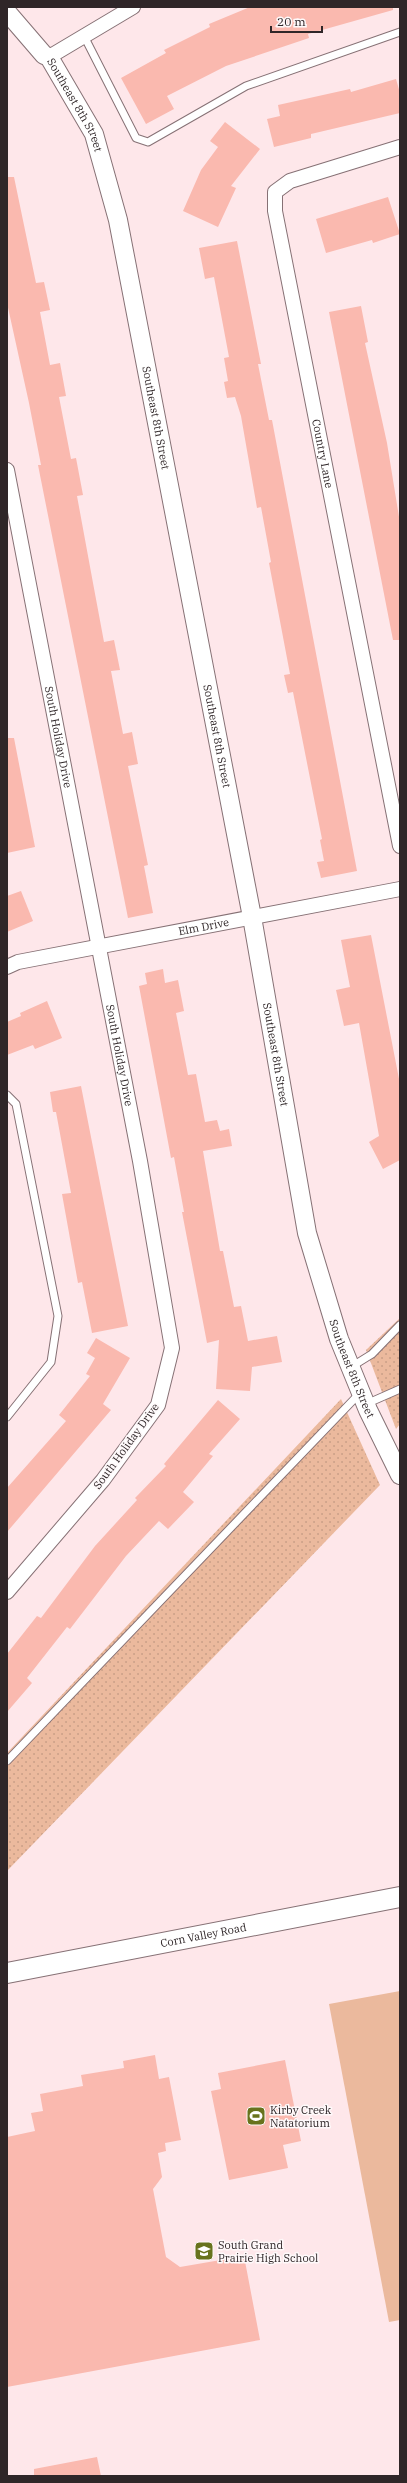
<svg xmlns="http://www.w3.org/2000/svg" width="407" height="2483" font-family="'IBM Plex Serif',serif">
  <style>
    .grass { fill: url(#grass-dots) }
    .pitch { fill: #ebb99d }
    .building { fill: #fab9af }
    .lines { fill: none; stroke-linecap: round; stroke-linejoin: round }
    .service-casing { stroke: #867175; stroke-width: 9 }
    .minor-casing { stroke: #867175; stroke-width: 16 }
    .tertiary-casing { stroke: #867175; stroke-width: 20 }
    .secondary-casing { stroke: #867175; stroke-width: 22 }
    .service { stroke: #fff; stroke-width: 7 }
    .minor { stroke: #fff; stroke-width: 14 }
    .tertiary { stroke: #fff; stroke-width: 18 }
    .secondary { stroke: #fff; stroke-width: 20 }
    .labels { text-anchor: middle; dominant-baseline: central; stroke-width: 3; stroke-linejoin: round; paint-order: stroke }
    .street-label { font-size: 11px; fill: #2f2628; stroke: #fef9fa }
    .poi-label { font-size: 11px; fill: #2f2628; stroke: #fef9fa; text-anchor: start }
  </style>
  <defs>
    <pattern id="grass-dots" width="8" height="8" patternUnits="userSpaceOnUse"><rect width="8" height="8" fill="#ebb99d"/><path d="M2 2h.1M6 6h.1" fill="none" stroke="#ca9f87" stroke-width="1.8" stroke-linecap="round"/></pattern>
  </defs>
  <rect width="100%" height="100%" fill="#fee7ea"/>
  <path class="grass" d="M400 1318V1424L396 1429 366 1350Z
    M341 1399 380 1485 7 1871V1753Z"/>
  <path class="pitch" d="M400 1991V2320L389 2322 329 2004Z"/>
  <path class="building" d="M250 7H393V10L308 34 309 38 226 66 167 96 174 109 146 124 121 78 166 53 164 50 210 27 209 24Z
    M396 79 400 93V113L311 134V138L274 147 267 119 280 116 278 105 350 89 351 92Z
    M225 122 260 149 231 186 236 188 218 227 183 211 201 170 218 147 210 141Z
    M7 177H14L36 283 44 282 50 310 40 312 50 365 60 363 66 396 59 397 71 459 76 458 83 495 77 496 93 583 104 642 114 640 120 670 111 671 123 734 132 732 138 764 128 766 148 865 144 866 153 913 128 918 38 465H41L29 403 7 303Z
    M388 197 400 234 373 243 372 240 326 253 316 219Z
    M237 241 261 364H258L269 420H272L357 871 321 878 317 862 324 861 320 840 322 839 293 692 288 693 284 675 290 674 269 563 271 562 261 507 257 508 241 416 235 397 227 398 224 382 228 381 224 358 229 357 214 277 205 279 199 248Z
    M361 306 368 342 365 343 387 443 400 523V640H393L329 312Z
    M7 738H14L35 847 7 853Z
    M21 891 33 921 7 932V896Z
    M371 935 400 1084V1160L383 1169 369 1142 379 1136 359 1023 344 1026 336 990 350 987 341 940Z
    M163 969 165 983 178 980 184 1011 176 1013 188 1075 196 1074 205 1122 217 1120 220 1131 229 1129 232 1146 203 1151 220 1251H223L234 1307 241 1306 248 1341 277 1336 282 1362 252 1367 250 1391 216 1389 219 1340 207 1343 182 1212H184L174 1157 171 1158 139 986 147 984 145 973Z
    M47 1001 62 1038 35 1049 33 1045 7 1055V1022L21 1016 20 1013Z
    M81 1086 128 1326 92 1333 82 1282 78 1283 62 1194 71 1193 56 1112H53L50 1092Z
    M96 1338 130 1358 103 1404 111 1410 7 1532V1488L66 1421 59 1415 90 1376 86 1374 95 1358 87 1353Z
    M218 1400 240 1419 209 1454 213 1456 183 1492 194 1502 168 1529 159 1521 126 1556 70 1629 67 1627 27 1678 32 1683 7 1712V1654L37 1616 41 1618 95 1546 137 1500 135 1498 166 1466 164 1464Z
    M155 2055 159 2079 169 2077 181 2140 165 2143 166 2151 158 2153 162 2177 153 2189 166 2257 180 2267 244 2256 260 2340 7 2387V2137L35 2131 31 2113 43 2111 40 2094 83 2086 81 2075 124 2068 123 2061Z
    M285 2060 301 2141 283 2145 288 2168 229 2180 211 2091 221 2089 218 2073Z
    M97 2457 101 2476H34V2469Z"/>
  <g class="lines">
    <g class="service-casing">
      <path id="service" d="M84 36 136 138 148 142 246 86 400 32
        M7 1095 16 1104 58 1316 51 1362 7 1417
        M351 1367 372 1354 400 1325
        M366 1404 400 1389
        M7 1761 360 1393"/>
    </g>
    <g class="minor-casing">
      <g id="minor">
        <path d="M49 57 133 7"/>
        <path id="s1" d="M400 147 290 181 275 192V211L400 846"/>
        <path id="s2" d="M7 470 140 1161 172 1348 158 1405 103 1480 7 1592"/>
        <path id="s3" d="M7 967 18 962 400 889"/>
      </g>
    </g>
    <g class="tertiary-casing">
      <g id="tertiary">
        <path id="s4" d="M7 12 44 55 49 57 94 134 118 220 252 917 307 1233 339 1339 368 1410 400 1475"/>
      </g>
    </g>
    <g class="secondary-casing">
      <g id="secondary">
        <path id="s5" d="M7 1973 400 1897"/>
      </g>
    </g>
    <use href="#service" class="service"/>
    <use href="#minor" class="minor"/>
    <use href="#tertiary" class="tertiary"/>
    <use href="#secondary" class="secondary"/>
  </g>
  <defs>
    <g id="stadium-square" transform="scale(1)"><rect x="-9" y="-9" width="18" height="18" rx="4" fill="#68731d" stroke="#fef9fa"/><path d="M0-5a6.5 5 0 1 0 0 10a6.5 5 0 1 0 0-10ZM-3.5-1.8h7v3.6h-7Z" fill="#fff"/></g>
    <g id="school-square" transform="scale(1)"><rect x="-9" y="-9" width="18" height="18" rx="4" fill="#68731d" stroke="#fef9fa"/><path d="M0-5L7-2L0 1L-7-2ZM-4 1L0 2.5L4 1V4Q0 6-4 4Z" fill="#fff"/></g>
  </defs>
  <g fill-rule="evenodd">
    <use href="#stadium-square" x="256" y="2116"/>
    <use href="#school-square" x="204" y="2251"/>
  </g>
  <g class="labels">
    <g class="street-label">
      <text stroke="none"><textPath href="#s4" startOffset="117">Southeast 8th Street</textPath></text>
      <text stroke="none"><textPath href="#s4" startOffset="442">Southeast 8th Street</textPath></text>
      <text stroke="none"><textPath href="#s1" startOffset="400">Country Lane</textPath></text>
      <text stroke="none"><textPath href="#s4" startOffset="766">Southeast 8th Street</textPath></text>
      <text stroke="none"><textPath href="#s2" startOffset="272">South Holiday Drive</textPath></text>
      <text stroke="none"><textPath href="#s3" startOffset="201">Elm Drive</textPath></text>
      <text stroke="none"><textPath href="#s4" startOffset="1090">Southeast 8th Street</textPath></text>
      <text stroke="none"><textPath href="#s2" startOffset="596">South Holiday Drive</textPath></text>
      <text stroke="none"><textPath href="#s4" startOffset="1414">Southeast 8th Street</textPath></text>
      <text transform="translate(126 1446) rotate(-54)">South Holiday Drive</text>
      <text stroke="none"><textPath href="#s5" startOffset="200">Corn Valley Road</textPath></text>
    </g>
    <g class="poi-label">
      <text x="270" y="2110">Kirby Creek<tspan x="270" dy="13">Natatorium</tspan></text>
      <text x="218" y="2245">South Grand<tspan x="218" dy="13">Prairie High School</tspan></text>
    </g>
  </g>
  <rect width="407" height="2483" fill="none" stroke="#2f2628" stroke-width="16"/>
  <path d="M271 26v6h51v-6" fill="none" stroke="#2f2628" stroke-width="2"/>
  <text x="277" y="26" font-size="12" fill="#2f2628" stroke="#fef9fa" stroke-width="3" paint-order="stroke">20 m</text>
</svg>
